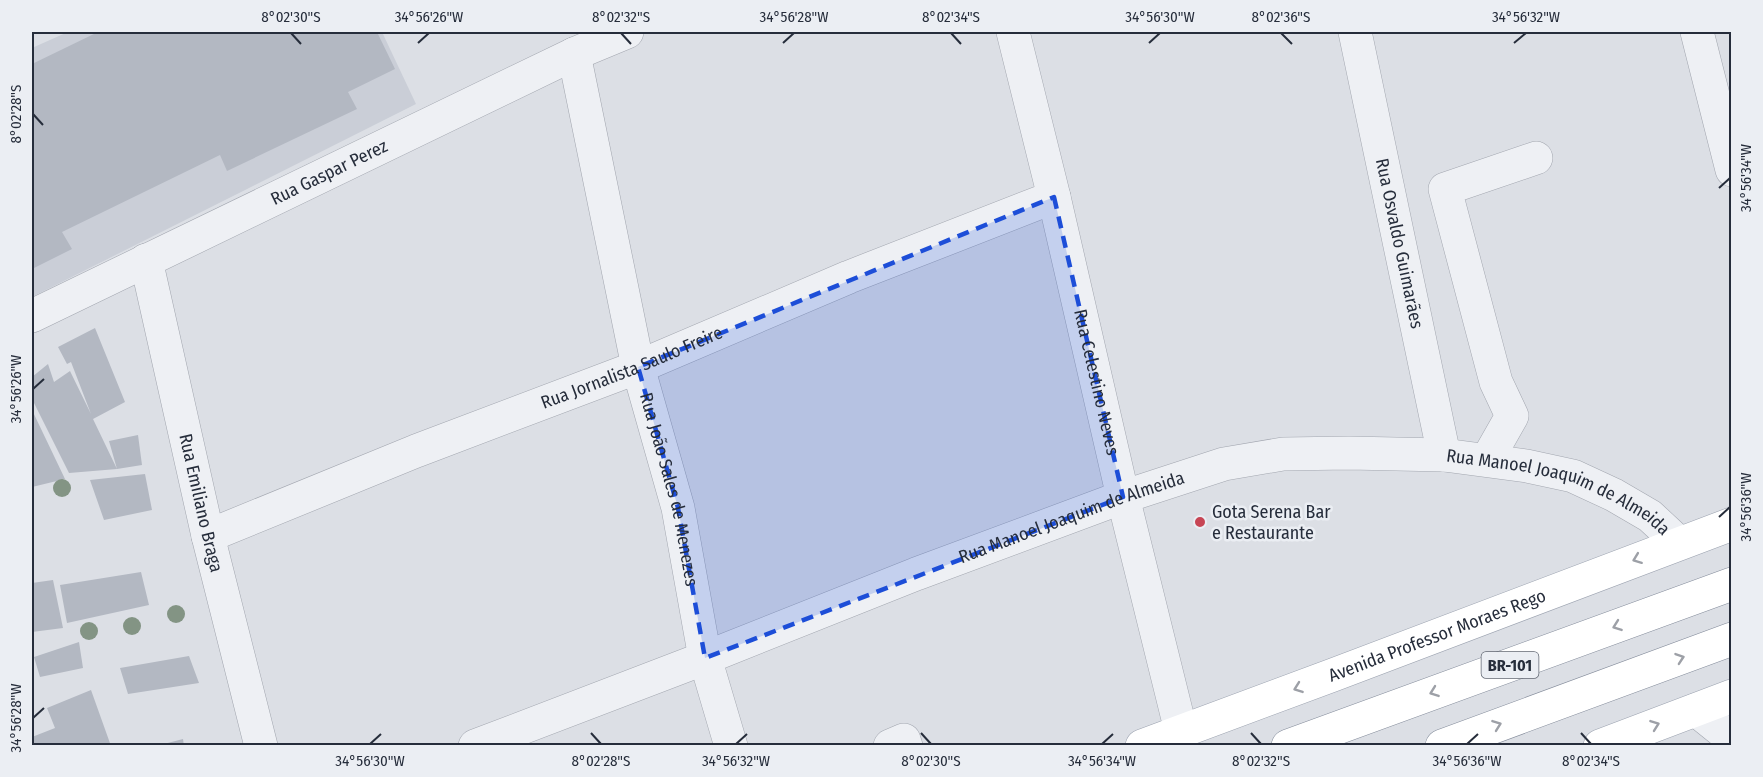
<svg xmlns="http://www.w3.org/2000/svg" width="1763" height="777" font-family="'Fira Sans Condensed',sans-serif">
  <style>
    .built { fill: #caced7 }
    .building { fill: #b3b8c2 }
    .lines { fill: none; stroke-linecap: round; stroke-linejoin: round }
    .minor-casing { stroke: #a2a6af; stroke-width: 34 }
    .major-casing { stroke: #9ca3b0; stroke-width: 34 }
    .highway-casing { stroke: #848c9b; stroke-width: 34 }
    .minor { stroke: #eef0f4; stroke-width: 33 }
    .major { stroke: #fff; stroke-width: 33 }
    .highway { stroke: #fff; stroke-width: 33 }
    .tree { fill: #839484 }
    .oneway { stroke: #9da0a7 }
    .marked { fill: #1d4ed8; fill-opacity: 0.2; stroke: #1d4ed8; stroke-width: 4.5; stroke-dasharray: 12 8; stroke-linejoin: round }
    .ticks { fill: none; stroke: #262d3b; stroke-width: 2 }
    .poi-dot { fill: #c74554; stroke: #ebeef3; stroke-width: 2 }
    .labels { text-anchor: middle; dominant-baseline: central; stroke-width: 5; stroke-linejoin: round; paint-order: stroke }
    .shield { fill: #ebeef3; stroke: #616772; stroke-width: 1.5 }
    .shield-label { font-size: 16px; font-weight: bold; fill: #262d3b }
    .street-label { font-size: 18px; fill: #262d3b; stroke: #ebeef3 }
    .poi-label { font-size: 18px; fill: #262d3b; stroke: #ebeef3; text-anchor: start }
    .neatline { fill: none; stroke: #262d3b; stroke-width: 2 }
    .ticks-label { font-size: 15px; text-anchor: middle; fill: #262d3b }
  </style>
  <rect width="100%" height="100%" fill="#dcdfe5"/>
  <path class="built" d="M68 32H382L416 104 32 297V48Z"/>
  <path class="building" d="M98 32H377L395 69 348 92 357 109 227 171 220 155 62 232 72 249 32 269V64Z
    M95 328 125 402 93 419 117 469 69 473 32 399V377L48 364 54 382 70 371 91 414 71 362 67 364 58 347Z
    M32 410 65 479 32 487Z
    M138 435 142 465 117 469 109 441Z
    M145 474 152 510 104 520 90 480Z
    M141 572 149 605 67 623 60 585Z
    M53 580 63 628 32 632V583Z
    M79 642 83 668 40 677 34 657Z
    M189 656 199 683 128 694 120 668Z
    M91 690 111 746H32V737L55 728 47 708Z
    M183 739 184 746H160V745Z"/>
  <g class="lines">
    <g class="minor-casing">
      <g id="minor">
        <path id="s1" d="M1013 32 1054 197 1123 497 1181 731"/>
        <path id="s2" d="M1355 32 1444 455"/>
        <path d="M1697 32 1732 170"/>
        <path id="s3" d="M574 54 638 367 678 508 705 658 731 746"/>
        <path id="s4" d="M146 260 208 536 261 746"/>
        <path id="s5" d="M32 316 574 54 627 32"/>
        <path d="M1487 460 1512 416 1496 382 1445 189 1536 158"/>
        <path id="s6" d="M208 536 416 451 638 367 849 277 1054 197"/>
        <path d="M1696 710 1732 739"/>
        <path id="s7" d="M475 746 705 658 916 574 1123 497 1224 464 1283 454 1349 453 1444 455 1527 466 1573 476 1614 495 1650 516 1679 543"/>
        <path d="M890 746 904 740 906 746"/>
      </g>
    </g>
    <g class="major-casing">
      <g id="major">
        <path id="s8" d="M1142 746 1333 675 1732 524"/>
        <path d="M1600 746 1732 696"/>
      </g>
    </g>
    <g class="highway-casing">
      <path id="highway" d="M1288 746 1732 584
        M1442 746 1732 639"/>
    </g>
    <use href="#minor" class="minor"/>
    <use href="#major" class="major"/>
    <use href="#highway" class="highway"/>
  </g>
  <g class="tree">
    <circle cx="62" cy="488" r="9"/>
    <circle cx="176" cy="614" r="9"/>
    <circle cx="132" cy="626" r="9"/>
    <circle cx="89" cy="631" r="9"/>
  </g>
  <defs><path id="oneway-chevron" d="M-2-3.5L2.5 0L-2 3.5" fill="none" stroke-width="1.6" stroke-linecap="round" stroke-linejoin="round" transform="scale(1.5)"/></defs>
  <g class="oneway">
    <use href="#oneway-chevron" transform="translate(1637 559) rotate(159)"/>
    <use href="#oneway-chevron" transform="translate(1617 626) rotate(160)"/>
    <use href="#oneway-chevron" transform="translate(1680 658) rotate(-19)"/>
    <use href="#oneway-chevron" transform="translate(1298 688) rotate(160)"/>
    <use href="#oneway-chevron" transform="translate(1434 692) rotate(160)"/>
    <use href="#oneway-chevron" transform="translate(1497 725) rotate(-20)"/>
    <use href="#oneway-chevron" transform="translate(1655 725) rotate(-20)"/>
  </g>
  <path class="marked" d="M1054 197 1123 497 705 658 678 508 638 367Z"/>
  <path class="ticks" d="M291 33 301 44M621 33 631 44M951 33 961 44M1281 33 1292 44M418 43 429 33M783 43 794 33M1149 43 1160 33M1514 43 1526 33M33 114 43 125M1719 188 1730 178M33 389 44 379M1719 517 1730 507M33 718 44 708M591 733 601 744M921 733 931 744M1251 733 1261 744M1581 733 1591 744M370 744 381 734M736 744 747 734M1102 744 1113 734M1467 744 1478 734"/>
  <circle class="poi-dot" cx="1200" cy="522" r="6"/>
  <g class="labels">
    <rect class="shield" x="1481.5" y="652" width="57" height="26" rx="4.5"/>
    <g class="shield-label">
      <text x="1510" y="665">BR-101</text>
    </g>
    <g class="street-label">
      <text stroke="none"><textPath href="#s5" startOffset="330">Rua Gaspar Perez</textPath></text>
      <text stroke="none"><textPath href="#s2" startOffset="216">Rua Osvaldo Guimarães</textPath></text>
      <text stroke="none"><textPath href="#s6" startOffset="456">Rua Jornalista Saulo Freire</textPath></text>
      <text stroke="none"><textPath href="#s1" startOffset="360">Rua Celestino Neves</textPath></text>
      <text stroke="none"><textPath href="#s3" startOffset="446">Rua João Sales de Menezes</textPath></text>
      <text stroke="none"><textPath href="#s7" startOffset="1143">Rua Manoel Joaquim de Almeida</textPath></text>
      <text stroke="none"><textPath href="#s4" startOffset="249">Rua Emiliano Braga</textPath></text>
      <text stroke="none"><textPath href="#s7" startOffset="639">Rua Manoel Joaquim de Almeida</textPath></text>
      <text stroke="none"><textPath href="#s8" startOffset="315">Avenida Professor Moraes Rego</textPath></text>
    </g>
    <g class="poi-label">
      <text x="1212" y="512">Gota Serena Bar<tspan x="1212" dy="21">e Restaurante</tspan></text>
    </g>
  </g>
  <rect width="1763" height="777" fill="none" stroke="#ebeef3" stroke-width="66"/>
  <rect x="33" y="33" width="1697" height="711" class="neatline"/>
  <g class="ticks-label">
    <text x="291" y="22">8°02'30"S</text>
    <text x="429" y="22">34°56'26"W</text>
    <text x="621" y="22">8°02'32"S</text>
    <text x="794" y="22">34°56'28"W</text>
    <text x="951" y="22">8°02'34"S</text>
    <text x="1160" y="22">34°56'30"W</text>
    <text x="1281" y="22">8°02'36"S</text>
    <text x="1526" y="22">34°56'32"W</text>
    <text transform="translate(16 114) rotate(-90)" y="5">8°02'28"S</text>
    <text transform="translate(1746 178) rotate(-90)" y="5">34°56'34"W</text>
    <text transform="translate(16 389) rotate(-90)" y="5">34°56'26"W</text>
    <text transform="translate(1746 507) rotate(-90)" y="5">34°56'36"W</text>
    <text transform="translate(16 718) rotate(-90)" y="5">34°56'28"W</text>
    <text x="370" y="766">34°56'30"W</text>
    <text x="601" y="766">8°02'28"S</text>
    <text x="736" y="766">34°56'32"W</text>
    <text x="931" y="766">8°02'30"S</text>
    <text x="1102" y="766">34°56'34"W</text>
    <text x="1261" y="766">8°02'32"S</text>
    <text x="1467" y="766">34°56'36"W</text>
    <text x="1591" y="766">8°02'34"S</text>
  </g>
</svg>
